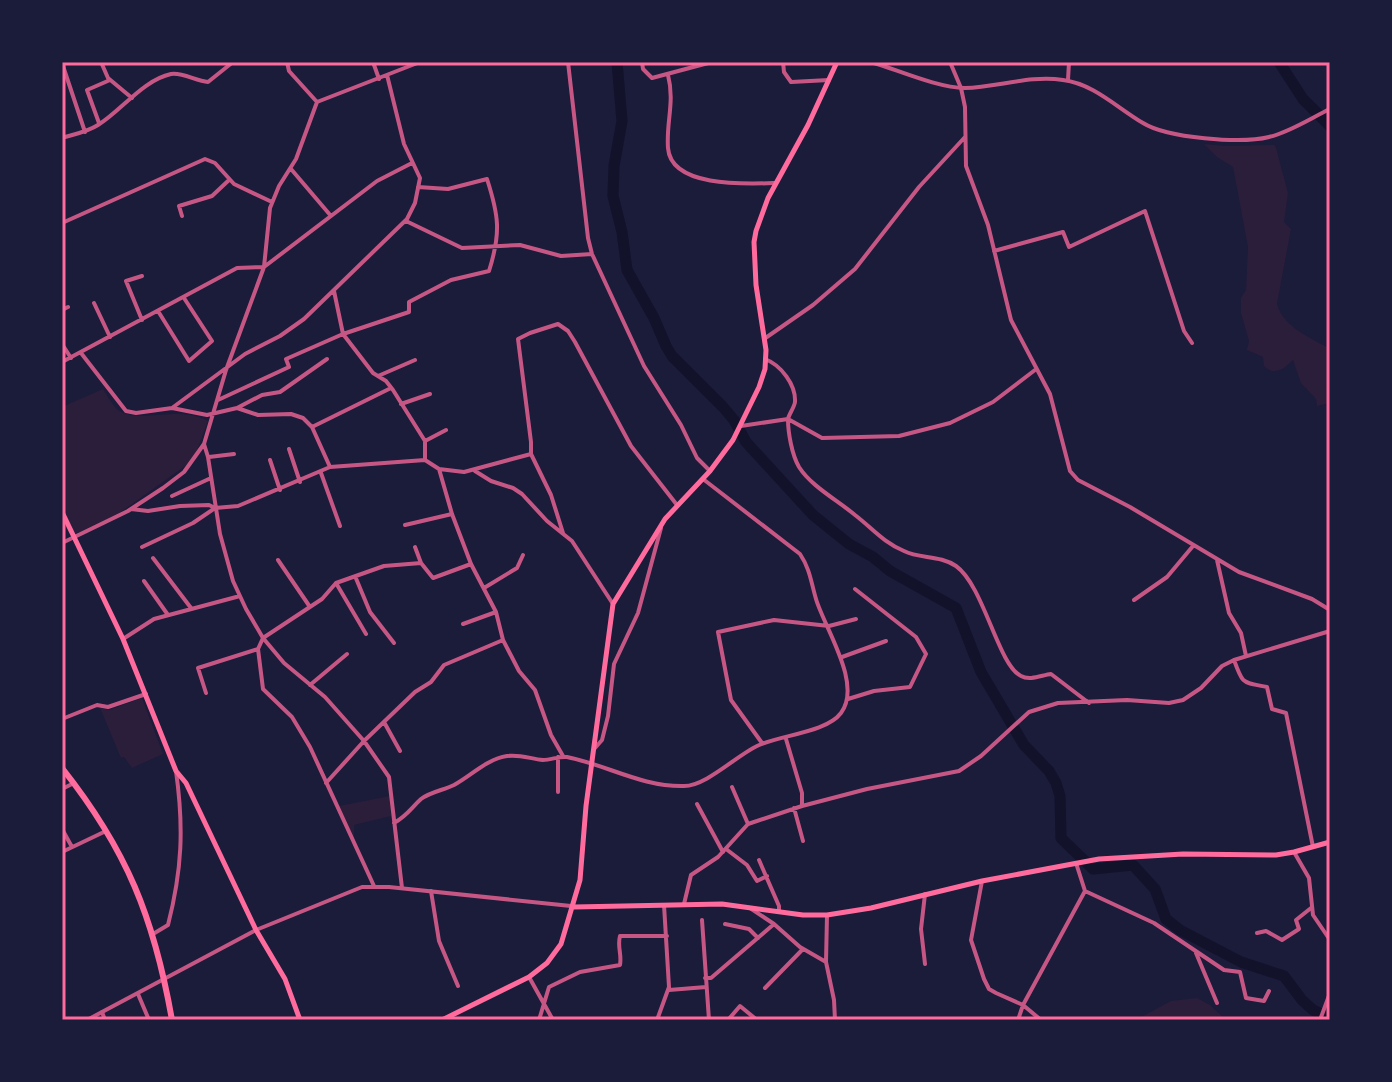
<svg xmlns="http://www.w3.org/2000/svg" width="1392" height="1082" font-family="Karla,sans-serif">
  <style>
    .green { fill: #2a1e3b }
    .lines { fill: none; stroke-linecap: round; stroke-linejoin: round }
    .river { stroke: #12122b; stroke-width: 11 }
    .minor { stroke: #c65784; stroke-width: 4 }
    .tertiary { stroke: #c65784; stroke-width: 4 }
    .secondary { stroke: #ff6b9d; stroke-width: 5 }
    .trunk { stroke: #ff6b9d; stroke-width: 6 }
    .neatline { fill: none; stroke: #ff6b9d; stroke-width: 3 }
  </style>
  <rect width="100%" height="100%" fill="#1b1b3a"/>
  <path class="green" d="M1204 144 1226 146 1274 145 1276 148 1288 193 1284 222 1291 229 1277 304C1284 328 1310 337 1330 349V403L1317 406 1316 399 1301 383 1293 360C1285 368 1275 377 1264 366L1263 357 1247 350 1249 341 1241 313V298L1246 290 1248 247 1233 167 1217 157Z
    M103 389C107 395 112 405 118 410 138 425 179 404 208 421L196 453 188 464 118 514 75 534 62 507V407Z
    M142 698 163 754 132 768 124 757 121 758 100 708 109 710Z
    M390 796 391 816 354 825V838L339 806Z
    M1197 998 1210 1005 1226 1020H1136L1171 1001Z"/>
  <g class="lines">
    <path class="river" d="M617 62 622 121 614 166 613 196 622 232 627 270 654 318 666 346 672 356 723 407 734 420 746 442 813 515 849 544 873 557 890 571 956 608 981 672 1024 745 1049 771 1056 783 1060 796 1061 838 1093 869 1133 865 1155 889 1166 919 1180 930 1241 962 1284 976 1302 1000 1313 1010 1330 1018
      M1279 62 1303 99 1330 126"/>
    <path class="minor" d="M101 62 108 78 132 98
      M241 62H262
      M287 62 289 71 317 102
      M373 62 379 79
      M568 62 588 238 592 254 644 366 681 425 697 458 710 471
      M642 62 643 69 652 78 712 62
      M783 62 784 72 791 82 829 80
      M950 62 961 88 965 107 966 166 988 225 1011 320 1050 394 1070 471 1078 480 1130 507 1239 572 1312 599 1330 610
      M62 63 85 132
      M668 75C675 102 666 122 668 148 671 188 747 184 776 183
      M1068 80 1069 62
      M99 123 87 90 110 80
      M62 138C75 134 87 132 98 125 121 111 143 80 171 74 182 72 196 81 208 82L233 62
      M291 169 331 216
      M62 175V176
      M182 216 179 206 212 196 229 180
      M406 221 462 248 520 245 561 256 592 254
      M62 223 205 159 215 163 234 184 272 202
      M994 251 1063 232 1069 247 1145 211 1184 331 1192 343
      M142 276 126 281 142 320
      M334 291 343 334 373 373 386 381 393 390 425 441V460
      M94 303 110 337
      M62 310 68 307
      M158 311 189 361 212 341 184 298
      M764 339 813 305 855 269 919 187 965 137
      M62 344 71 358
      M81 353 126 411 136 413 172 408 207 415 237 408 258 415 291 414 303 418 312 427 330 467
      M765 359C781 365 796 385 795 402 794 408 789 414 788 419 788 433 792 455 799 467 811 486 837 500 855 515 872 528 884 543 904 551 920 559 940 555 956 566 984 586 998 665 1021 676 1030 681 1042 675 1051 674L1089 703
      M62 362 237 268 264 267 377 181 412 163
      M378 376 415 360
      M218 400 289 367 286 359 343 334 409 312V302L451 280 489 271C501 233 499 216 487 179L448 189 418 187
      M401 404 430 394
      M172 408 245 354 280 336 304 319 407 219 415 203 420 178 404 144 387 75
      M237 408 262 395 280 392 327 359
      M741 426 788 419 822 438 899 436 950 423 993 402 1035 370
      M312 427 391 388
      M425 441 446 430
      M204 444 208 457 220 534 233 581 246 609 263 638 284 663 325 697 364 741 389 777 402 888
      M289 449 300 482
      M531 454 551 495 563 533
      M209 457 234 454
      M270 460 280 490
      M439 469 452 514 471 564 496 612 503 640 519 671 535 690 551 735 563 756
      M475 471 491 481 513 488 522 494 547 521 572 541 613 604
      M321 473 340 526
      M172 496 211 478
      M131 509 148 511 180 506 209 505 215 508 238 506 330 467 425 460 439 469 464 472 531 454V442L518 339 530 333 558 324 568 331 575 342 631 446 677 505
      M405 525 452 514
      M62 543 128 511 163 488 184 472 204 444 226 370 264 267 270 208 279 186 296 159 317 102 420 62
      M142 547 193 523 215 508
      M415 547 421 563 433 578 471 564
      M153 558 191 608
      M278 560 310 607
      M1217 560 1229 613 1241 633 1246 656
      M355 576 370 612 394 643
      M144 581 168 615
      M336 583 366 634
      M484 588 517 568 523 555
      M1134 600 1167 577 1193 546
      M463 624 496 612
      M123 639 154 619 240 596
      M842 657 886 641
      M1234 660C1243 685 1242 682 1267 687L1272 709 1286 713 1313 847
      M310 685 347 654
      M206 693 198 668 258 649
      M848 699 874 691 910 687 926 654 916 637 855 589
      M62 719 97 705 108 707 146 694
      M384 722 400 751
      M786 739 802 793V806
      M762 743 731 700 718 632 774 620 829 626 856 619
      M595 748 602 740 608 716 614 664 638 613 661 528
      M326 783 364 741 415 692 431 682 444 665 503 640
      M732 787 748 824
      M62 789 74 783
      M558 792V757
      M697 804 723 852
      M794 808 803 841
      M394 823C408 815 411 808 421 799 430 792 444 790 454 785 472 775 487 759 507 756 520 754 531 759 543 760 551 760 559 756 567 757 607 765 642 787 684 786 706 786 736 756 757 746 779 735 826 733 841 713 863 684 824 627 816 599 811 582 810 569 800 554L703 479
      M62 829 72 847
      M726 849 747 865 757 881 767 876
      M62 852 106 831
      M1294 852 1309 878 1313 915 1330 940
      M759 860 779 906V912
      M982 881 971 940 984 979 989 989 996 993 1023 1005 1041 1020
      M374 886 310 747 292 717 263 689 258 649 263 638 322 599 336 583 384 566 421 563
      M431 891 439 941 458 986
      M1085 891 1154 923 1224 970 1240 972 1246 998 1264 1001 1269 991
      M925 894 921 929 925 964
      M684 904 691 875 718 857 748 824 802 806 867 789 959 771 981 756 1029 712 1058 703 1127 700 1169 703 1183 700 1201 688 1222 666 1234 660 1330 631
      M750 908 774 924 800 947 826 962 834 1000 835 1020
      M702 920 709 1020
      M725 924 749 929 758 938
      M1257 933 1266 931 1282 940 1299 929 1296 920 1311 908
      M1196 953 1217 1003
      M826 962 827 915
      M529 977 553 1020
      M705 978H711L774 924
      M765 988 803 949
      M669 990 706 987
      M138 994 149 1020
      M102 1012 105 1020
      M539 1020 549 987 580 972 620 965C622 954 617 947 620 936H667
      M657 1020 669 987 664 905
      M728 1020 740 1006 757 1020
      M1018 1020 1023 1005 1085 891 1076 863
      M1320 1020 1330 993"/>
    <path class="tertiary" d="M871 62C898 70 938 88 965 88 998 87 1030 75 1063 80 1094 84 1116 107 1143 123 1167 138 1241 144 1269 137 1290 132 1311 118 1330 109
      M153 934 168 925C182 870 184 828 176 771
      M87 1020 256 930 362 887H389L571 906"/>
    <path class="secondary" d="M62 512 123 639 176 771 186 783 256 930 285 979 300 1020
      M574 907 722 904 803 915H827L871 908 982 881 1099 859 1183 854 1276 855 1294 852 1330 842
      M442 1020 529 977 547 963 561 944 580 880 586 806 613 604 665 519 710 471 733 440 759 387 765 369 766 350 756 285 754 242 756 231 768 198 808 125 837 62"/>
    <path class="trunk" d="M62 768C127 850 154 918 172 1020"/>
  </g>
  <rect width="1392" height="1082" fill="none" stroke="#1b1b3a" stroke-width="128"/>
  <rect x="64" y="64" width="1264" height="954" class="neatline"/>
</svg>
